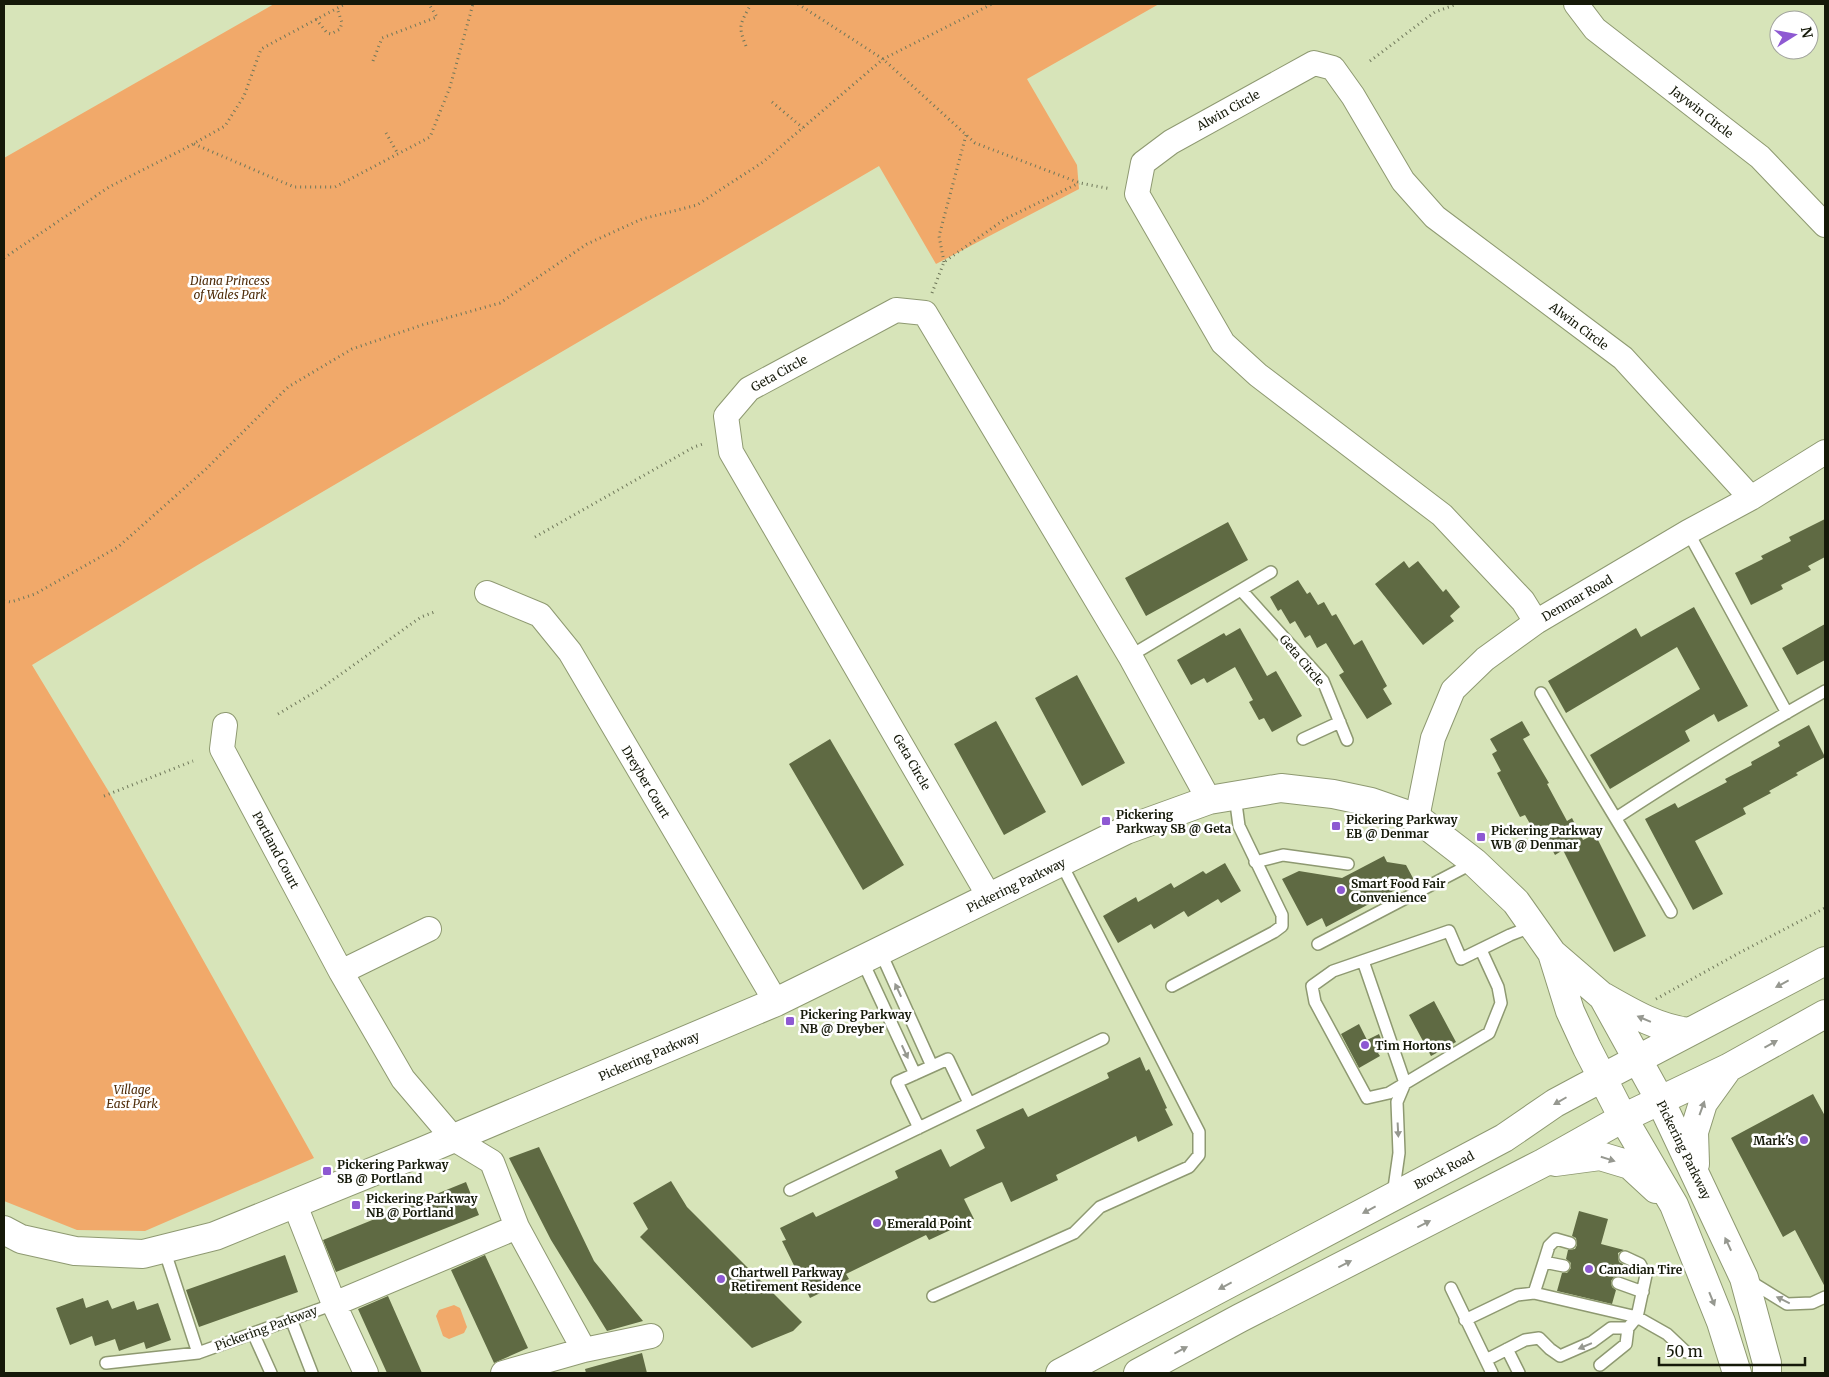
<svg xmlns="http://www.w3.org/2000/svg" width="1829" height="1377" font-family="Merriweather,serif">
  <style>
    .green { fill: #f1a96a }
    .building { fill: #5f6a43 }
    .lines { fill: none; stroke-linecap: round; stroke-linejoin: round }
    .lane-casing { stroke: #8e9971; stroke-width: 14 }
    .street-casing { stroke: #8e9971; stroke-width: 26 }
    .secondary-casing { stroke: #8e9971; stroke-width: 30 }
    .path { stroke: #6f775a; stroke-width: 3; stroke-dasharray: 1 4; stroke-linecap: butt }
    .lane { stroke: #fff; stroke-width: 11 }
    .street { stroke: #fff; stroke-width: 24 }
    .secondary { stroke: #fff; stroke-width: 28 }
    .oneway { fill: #969890 }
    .poi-dot { fill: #8e59d2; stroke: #fff; stroke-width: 2 }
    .labels { text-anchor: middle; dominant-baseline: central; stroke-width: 5; stroke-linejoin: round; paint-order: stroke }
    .street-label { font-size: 12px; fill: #151909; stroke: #fff }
    .park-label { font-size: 12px; font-style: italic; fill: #4f2c09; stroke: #fff }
    .poi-label { font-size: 12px; font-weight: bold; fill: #151909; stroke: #fff; text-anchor: start }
  </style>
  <rect width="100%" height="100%" fill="#d7e4b9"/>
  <path class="green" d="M274 4H1159L1027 79 1077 165 1079 189 936 264 879 166 201 563 32 665 109 792 314 1158 145 1231 77 1230 4 1201V158Z
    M454 1305 460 1308 467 1327 464 1333 449 1339 443 1336 436 1316 439 1310Z"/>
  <path class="building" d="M1825 519V557L1808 566 1811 570 1781 585 1783 589 1751 605 1735 573 1763 559 1761 556 1791 541 1789 537Z
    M1228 522 1248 560 1146 616 1125 578Z
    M1404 561 1409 568 1418 561 1443 592 1446 589 1460 607 1450 616 1454 621 1423 645 1375 584Z
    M1298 580 1307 594 1310 592 1318 605 1324 602 1332 616 1336 614 1354 645 1362 640 1387 686 1383 689 1392 704 1367 719 1339 675 1344 672 1326 643 1317 648 1310 635 1305 638 1295 621 1290 624 1281 609 1278 611 1270 597Z
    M1694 607 1748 706 1718 722 1714 714 1685 731 1690 741 1610 789 1590 755 1700 689 1677 647 1566 713 1548 681 1636 628 1641 637Z
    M1825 624V660L1797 675 1782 648Z
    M1240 628 1267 676 1276 671 1302 716 1272 732 1264 718 1259 720 1249 702 1253 700 1235 667 1207 683 1204 678 1191 685 1177 660 1224 633 1226 636Z
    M1077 675 1125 763 1082 786 1035 698Z
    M996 721 1046 812 1004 835 954 744Z
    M1522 721 1530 735 1523 739 1549 783 1547 784 1567 821 1572 818 1583 840 1595 834 1646 936 1614 952 1563 850 1555 855 1539 825 1533 829 1525 815 1520 817 1497 773 1501 771 1492 754 1497 751 1490 739Z
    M1809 725 1825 757 1796 773 1798 775 1769 791 1771 793 1743 808 1746 814 1695 841 1723 894 1693 910 1645 819 1675 803 1678 808 1727 782 1725 779 1752 765 1751 762 1780 746 1778 742Z
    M830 739 904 865 863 890 789 764Z
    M1384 856 1387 862 1406 865 1414 880 1326 927 1322 918 1307 926 1282 879 1299 871 1342 878Z
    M1225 863 1241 891 1221 903 1218 899 1188 917 1184 911 1154 929 1151 924 1118 943 1103 916 1136 897 1138 902 1171 883 1174 888 1203 871 1206 874Z
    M1434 1001 1456 1042 1431 1056 1409 1015Z
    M1359 1024 1367 1040 1379 1034 1385 1049 1378 1053 1380 1056 1359 1068 1341 1034Z
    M1140 1057 1146 1071 1149 1069 1167 1108 1165 1109 1173 1125 1138 1142 1136 1136 1056 1175 1058 1180 1011 1202 1002 1182 997 1184 964 1199 974 1219 929 1240 926 1235 846 1274 849 1279 810 1298 782 1241 786 1240 780 1228 813 1212 816 1217 898 1178 895 1171 941 1149 950 1167 985 1148 976 1130 1023 1108 1028 1117 1109 1078 1107 1073Z
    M1813 1094 1825 1116V1287L1795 1230 1783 1237 1731 1138Z
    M539 1147 594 1261 643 1321 607 1331 551 1240 509 1158Z
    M671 1181 687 1207 802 1322 793 1331 752 1348 640 1237 648 1229 633 1203Z
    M466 1182 479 1215 336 1272 323 1240Z
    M1579 1211 1608 1219 1601 1244 1624 1250 1618 1253V1257L1619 1262 1623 1264 1620 1276 1614 1277 1611 1281 1612 1287 1616 1290 1612 1304 1557 1291 1562 1273H1567L1571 1268V1263L1566 1259 1568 1250 1575 1249 1577 1245 1576 1238 1572 1236Z
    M285 1255 298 1292 199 1327 186 1290Z
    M485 1255 528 1348 494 1363 451 1270Z
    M388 1296 422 1373H387L358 1309Z
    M83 1298 86 1308 108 1300 112 1309 134 1301 137 1310 158 1303 171 1340 146 1349 144 1342 119 1351 115 1339 95 1346 92 1336 70 1345 56 1308Z
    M642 1353 647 1373H586L585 1369Z"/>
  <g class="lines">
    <g class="lane-casing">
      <path id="lane" d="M1688 532 1787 713
        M1241 590 1323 681 1347 740
        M1130 656 1271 572
        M1541 693C1583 767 1629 838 1671 912
        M1303 739 1340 722
        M1616 818C1684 773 1754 731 1825 691
        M1255 862 1283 855 1348 864
        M1318 944 1473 863
        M1481 950 1498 987 1501 1003 1489 1033 1389 1093 1367 1098 1315 1002 1312 986 1333 971 1449 931 1461 959 1510 935 1533 926
        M880 951 932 1066
        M862 960 915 1074
        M1363 961 1405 1083 1397 1102 1399 1153 1393 1195
        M1172 986 1274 932 1282 926V915L1239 826 1235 796
        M919 1128 897 1082 948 1059 969 1103
        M790 1190 1103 1039
        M164 1249 198 1353
        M1544 1262 1549 1246 1556 1239 1570 1243
        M1748 1280 1787 1304 1812 1303 1825 1297
        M1618 1283 1643 1292
        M1451 1288 1492 1373
        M1534 1293 1544 1262 1564 1266
        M933 1296 1074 1233 1100 1207 1189 1167 1199 1155V1132L1061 863
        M291 1319 312 1373
        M1465 1320 1517 1295 1534 1293 1637 1317 1667 1334 1686 1352
        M253 1333 271 1373
        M1507 1349 1519 1373
        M1486 1360 1525 1340 1539 1338 1550 1349 1560 1356 1592 1342 1611 1328H1628
        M106 1363 198 1353 334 1304
        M1600 1365 1626 1344 1628 1328 1637 1317 1646 1275 1640 1264 1625 1257"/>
    </g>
    <g class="street-casing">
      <path id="street" d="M1576 4 1595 29 1760 157 1825 225
        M487 593 540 615 570 652 776 1002
        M1536 622 1523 601 1442 515 1258 375 1223 343 1137 194 1143 163 1171 142 1314 63 1333 68 1353 96 1403 181 1435 217 1623 358 1751 498
        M225 725 222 749 341 972 403 1079 454 1139 492 1162 517 1227 584 1350
        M1417 818 1433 738 1453 690 1485 659 1536 622 1688 532 1751 498 1825 452
        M990 898 731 452 726 416 749 389 896 310 925 313 1130 656 1209 800
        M341 972 429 929
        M295 1205 334 1304
        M366 1373 334 1304 517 1227
        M503 1373 584 1350 651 1336"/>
    </g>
    <g class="secondary-casing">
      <path id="secondary" d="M1552 953 1570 1011 1587 1048 1623 1118 1674 1205 1721 1322 1737 1373
        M1604 997C1632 1013 1657 1028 1689 1032
        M1555 1162 1600 1156 1630 1165 1656 1189
        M1695 1164 1694 1132 1703 1103 1726 1071
        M4 1230 21 1239 75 1251 143 1254 215 1236 421 1152 776 1002 1126 830 1209 800 1281 788 1333 794 1371 802 1417 818 1474 862 1516 902 1552 953 1603 997 1660 1100 1744 1278 1767 1363V1373
        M1060 1373 1504 1138 1555 1103 1583 1088 1825 961
        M1138 1373 1240 1318 1543 1163 1623 1118 1728 1068 1825 1014"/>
    </g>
    <path class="path" d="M798 4 883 59 975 143 1080 183 1111 189
      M316 19 327 33 331 34 340 29 342 23 337 8
      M746 46C737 25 741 23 751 4
      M373 61 382 38 437 17 429 4
      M1370 61 1435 12 1457 4
      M772 102 803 128
      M386 133 398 154
      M194 144 294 187H335L430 137 450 87 473 4
      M4 258 109 187 182 150 225 126 244 96 261 49 345 4
      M944 262 939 236 966 135
      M932 293 944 262 1005 219 1079 183
      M535 537 694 447 703 444
      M4 601 11 602 35 594 118 547 206 469 288 387 352 349 422 325 500 303 587 244 642 219 697 205 763 162 883 59 992 4
      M278 714 320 689 421 617 437 611
      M104 796 193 761
      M1656 999 1739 953 1825 908"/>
    <use href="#lane" class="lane"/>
    <use href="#street" class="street"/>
    <use href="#secondary" class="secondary"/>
  </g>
  <defs><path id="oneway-solid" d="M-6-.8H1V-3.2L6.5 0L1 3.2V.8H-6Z" transform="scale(1.25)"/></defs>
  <g class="oneway">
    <use href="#oneway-solid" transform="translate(1782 984) rotate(152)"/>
    <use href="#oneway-solid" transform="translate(898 990) rotate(-115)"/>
    <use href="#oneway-solid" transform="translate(1644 1019) rotate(-157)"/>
    <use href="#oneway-solid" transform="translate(1771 1044) rotate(-29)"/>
    <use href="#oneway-solid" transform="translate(905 1052) rotate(65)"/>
    <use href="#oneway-solid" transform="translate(1560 1101) rotate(150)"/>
    <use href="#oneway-solid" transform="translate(1702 1108) rotate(-70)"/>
    <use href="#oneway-solid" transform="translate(1398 1130) rotate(87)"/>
    <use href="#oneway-solid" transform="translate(1608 1159) rotate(17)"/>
    <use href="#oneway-solid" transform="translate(1369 1210) rotate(152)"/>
    <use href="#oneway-solid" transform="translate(1424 1224) rotate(-27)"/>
    <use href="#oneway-solid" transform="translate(1728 1244) rotate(-115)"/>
    <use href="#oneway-solid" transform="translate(1345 1264) rotate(-27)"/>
    <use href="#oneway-solid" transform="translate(1225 1286) rotate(152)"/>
    <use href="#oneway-solid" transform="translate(1712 1299) rotate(68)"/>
    <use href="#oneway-solid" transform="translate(1783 1300) rotate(-154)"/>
    <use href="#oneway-solid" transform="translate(1585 1346) rotate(157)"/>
    <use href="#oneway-solid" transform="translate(1181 1350) rotate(-28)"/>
  </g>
  <g class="poi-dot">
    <rect x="1101" y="816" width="10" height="10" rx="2.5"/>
    <rect x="1331" y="821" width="10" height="10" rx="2.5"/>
    <rect x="1476" y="832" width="10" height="10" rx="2.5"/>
    <circle cx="1341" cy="890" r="5"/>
    <rect x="785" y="1016" width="10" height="10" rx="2.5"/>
    <circle cx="1365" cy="1045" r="5"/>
    <circle cx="1804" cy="1140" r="5"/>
    <rect x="322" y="1166" width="10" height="10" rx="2.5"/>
    <rect x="351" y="1200" width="10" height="10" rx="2.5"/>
    <circle cx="877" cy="1223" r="5"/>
    <circle cx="1589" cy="1269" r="5"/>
    <circle cx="721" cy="1279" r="5"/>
  </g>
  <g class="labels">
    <g class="street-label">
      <text transform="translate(1228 110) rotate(-29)">Alwin Circle</text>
      <text transform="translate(1702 112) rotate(38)">Jaywin Circle</text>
      <text transform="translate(1579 326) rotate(37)">Alwin Circle</text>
      <text transform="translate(779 373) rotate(-29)">Geta Circle</text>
      <text transform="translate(1577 598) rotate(-30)">Denmar Road</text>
      <text transform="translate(1302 660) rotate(50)">Geta Circle</text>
      <text transform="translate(912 762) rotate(60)">Geta Circle</text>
      <text transform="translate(646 782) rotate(59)">Dreyber Court</text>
      <text transform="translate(276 850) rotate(62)">Portland Court</text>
      <text transform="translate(1016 885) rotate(-26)">Pickering Parkway</text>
      <text transform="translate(649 1056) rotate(-23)">Pickering Parkway</text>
      <text transform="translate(1684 1150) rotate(64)">Pickering Parkway</text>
      <text transform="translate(1444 1170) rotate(-28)">Brock Road</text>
      <text transform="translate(266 1328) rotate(-20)">Pickering Parkway</text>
    </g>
    <g class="park-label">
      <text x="230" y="280">Diana Princess<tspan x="230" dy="14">of Wales Park</tspan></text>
      <text x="132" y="1089">Village<tspan x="132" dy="14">East Park</tspan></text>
    </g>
    <g class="poi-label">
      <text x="1116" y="814">Pickering<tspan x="1116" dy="14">Parkway SB @ Geta</tspan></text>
      <text x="1346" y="819">Pickering Parkway<tspan x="1346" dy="14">EB @ Denmar</tspan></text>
      <text x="1491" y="830">Pickering Parkway<tspan x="1491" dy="14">WB @ Denmar</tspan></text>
      <text x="1351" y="883">Smart Food Fair<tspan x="1351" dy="14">Convenience</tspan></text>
      <text x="800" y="1014">Pickering Parkway<tspan x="800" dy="14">NB @ Dreyber</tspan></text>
      <text x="1375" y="1045">Tim Hortons</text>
      <text x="1794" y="1140" text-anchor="end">Mark's</text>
      <text x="337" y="1164">Pickering Parkway<tspan x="337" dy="14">SB @ Portland</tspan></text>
      <text x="366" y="1198">Pickering Parkway<tspan x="366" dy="14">NB @ Portland</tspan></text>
      <text x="887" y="1223">Emerald Point</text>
      <text x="1599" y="1269">Canadian Tire</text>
      <text x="731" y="1272">Chartwell Parkway<tspan x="731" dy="14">Retirement Residence</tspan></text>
    </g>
  </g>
  <rect width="1829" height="1377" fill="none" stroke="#151909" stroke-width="10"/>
  <g transform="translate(1794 35) rotate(79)"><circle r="24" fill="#ffffff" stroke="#a1a39d"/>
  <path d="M0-4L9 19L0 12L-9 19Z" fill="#8e59d2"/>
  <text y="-8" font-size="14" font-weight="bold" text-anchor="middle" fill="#151909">N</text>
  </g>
  <path d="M1659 1357v8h146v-8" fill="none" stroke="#151909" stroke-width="2.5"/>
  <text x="1666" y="1357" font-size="15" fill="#151909" stroke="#ffffff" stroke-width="4" paint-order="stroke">50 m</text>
</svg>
